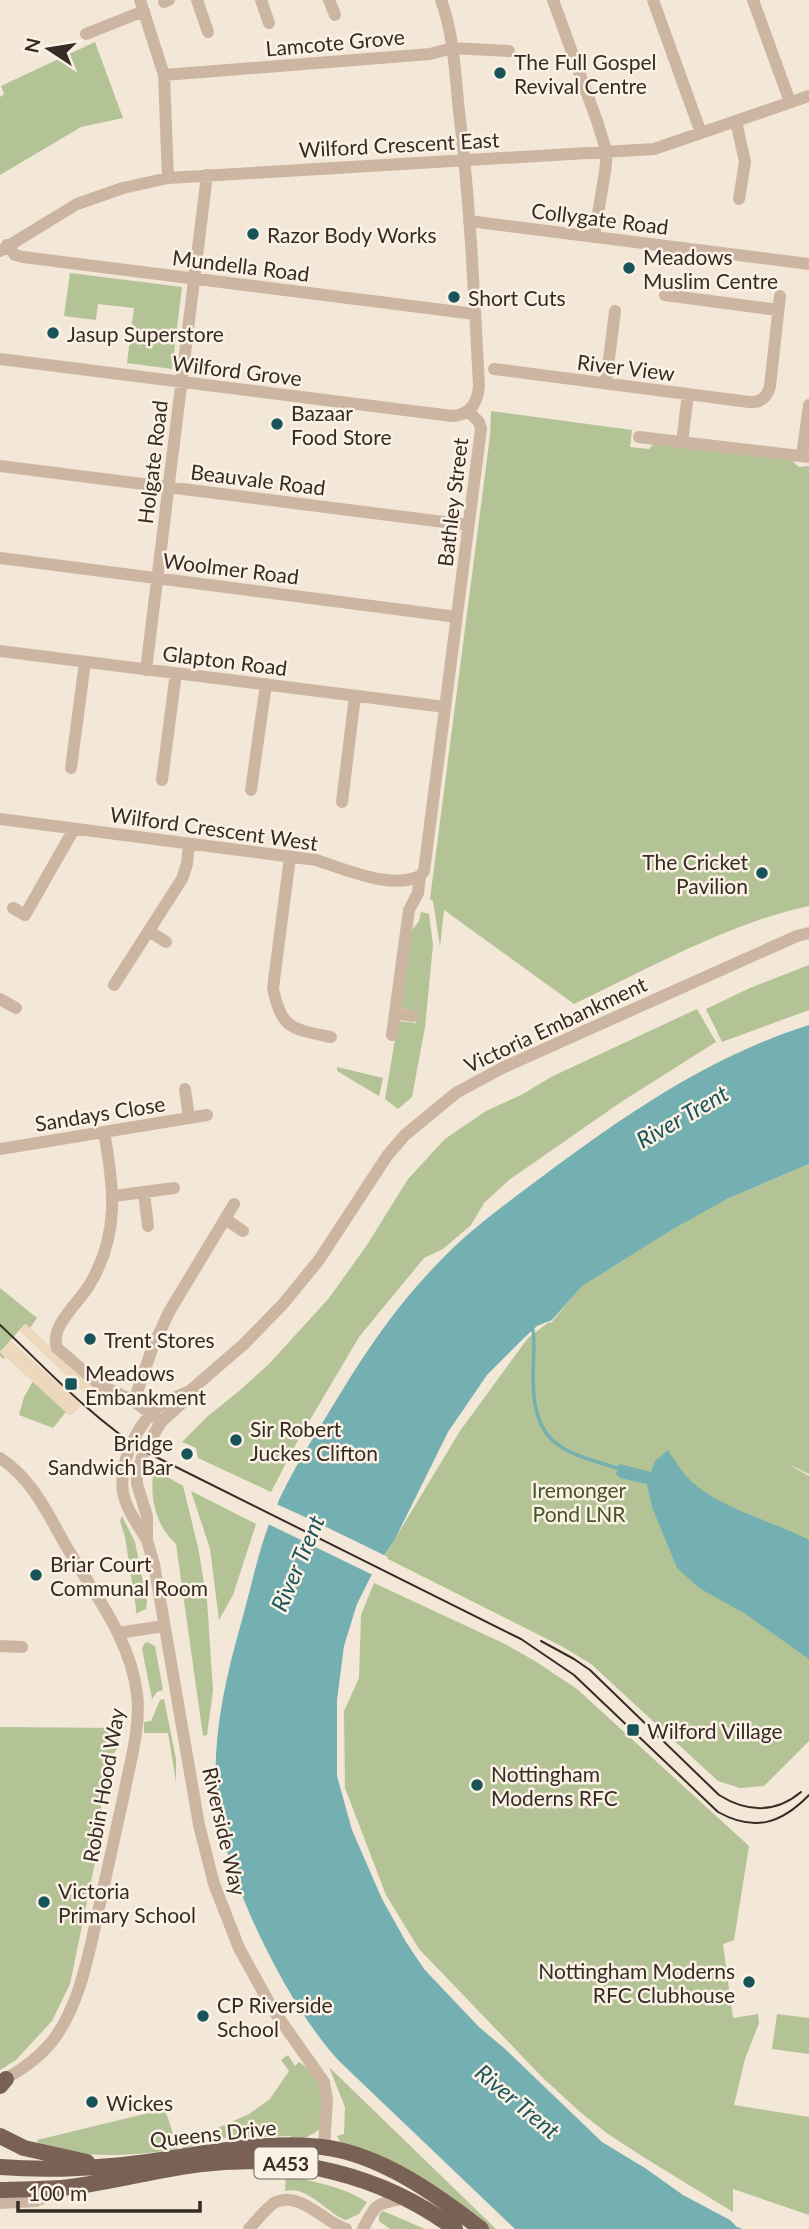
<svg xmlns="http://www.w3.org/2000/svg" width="809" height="2229" font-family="Lato,sans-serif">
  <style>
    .green { fill: #b3c396 }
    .plaza { fill: #edd8bd }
    .water { fill: #74afb2 }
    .pier { fill: #f3e7d7 }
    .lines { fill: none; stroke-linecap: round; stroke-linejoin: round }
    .stream { stroke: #74afb2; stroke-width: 3.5 }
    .minor { stroke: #ccb6a2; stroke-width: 12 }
    .major { stroke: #796255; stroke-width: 16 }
    .tram { stroke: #362b25; stroke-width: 2 }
    .poi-dot { fill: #18555b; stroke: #fbf1e4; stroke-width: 2.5 }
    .labels { text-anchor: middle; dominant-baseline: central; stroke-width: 5; stroke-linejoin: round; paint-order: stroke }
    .shield { fill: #fbf1e4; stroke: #71665e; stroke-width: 2 }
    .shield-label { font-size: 19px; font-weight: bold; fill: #362b25 }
    .street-label { font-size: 21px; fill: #362b25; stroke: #fbf1e4 }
    .poi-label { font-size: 21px; fill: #362b25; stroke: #fbf1e4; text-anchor: start }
    .park-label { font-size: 21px; fill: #445627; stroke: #fbf1e4 }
    .water-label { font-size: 23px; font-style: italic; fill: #18555b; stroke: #fbf1e4 }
  </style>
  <rect width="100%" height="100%" fill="#f3e7d7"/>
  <path class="green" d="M95 42 123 118 81 127 0 175V97L4 94 1 86Z
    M70 273 182 287 172 369 127 363 134 308 98 304 96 320 64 316Z
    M491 411 632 430 630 447 649 449 654 443 791 460 799 467 809 466V906C729 923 648 969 574 1004L444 910 440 947 433 901 430 899 490 436Z
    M421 912 429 914 433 945 425 1027 412 1097 398 1109 385 1099 398 1021 416 1023 418 1012 400 1007 410 933 419 921Z
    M809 965V1010L722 1042 706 1009 750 988Z
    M697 1009 716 1042 621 1102 509 1180 484 1203 471 1225 443 1249 424 1258 359 1337 297 1442 271 1492 198 1458 196 1448 182 1442 208 1416 239 1391 269 1364 329 1298 367 1245 408 1179 445 1139 486 1111 523 1094 551 1077Z
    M337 1067 383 1078 379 1096 337 1071Z
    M809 1164V1474L788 1464 809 1476V1741L764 1786 740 1788 718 1781 591 1664 563 1647 384 1557 460 1431 528 1338 549 1322 551 1323 581 1286 706 1208Z
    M0 1288 37 1318 30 1328 25 1324 0 1352 5 1357 4 1359 0 1356Z
    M33 1381 66 1412 53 1428 19 1415 24 1397Z
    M154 1469 183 1486 198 1547 207 1600 213 1691 207 1735 203 1736 176 1544C155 1525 149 1496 154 1469Z
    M191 1491 256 1524 233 1595 219 1620 210 1549Z
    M122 1516 135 1542 147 1602 146 1609 133 1615 136 1613V1608L125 1537 120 1521Z
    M374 1583 505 1644 535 1661 577 1689 749 1846 734 1940 723 1944 733 2018 758 2014 759 2023 745 2059 734 2105 809 2117V2215L733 2189V2212L645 2158 608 2134 580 2112 542 2077 419 1949 386 1895 345 1788 344 1711 359 1678 361 1615Z
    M147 1642 155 1646 163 1690 157 1692 152 1699 142 1649 144 1644Z
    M164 1699 176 1759V1782L168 1733H144V1722L151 1721 160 1700Z
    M0 1727 119 1728 117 1749 112 1755 100 1812 104 1819 70 1984 52 2021 16 2060 0 2070Z
    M777 2014 809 2018V2054L772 2049Z
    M288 2055 295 2066 299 2062C327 2081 322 2099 320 2129L301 2141H292L291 2136 220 2138 183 2149 182 2144 201 2138 211 2131 249 2114 270 2099 289 2071 281 2060Z
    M329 2067 496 2229H489L456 2201 341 2144 337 2136 344 2134 345 2107Z
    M165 2109 178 2149C133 2156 81 2160 38 2143L37 2140Z
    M286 2176C313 2181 344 2187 367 2202L359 2214 346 2220C326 2213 308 2185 285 2191Z
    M383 2211 425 2229H390L379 2221V2215Z"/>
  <path class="plaza" d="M26 1324 96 1389 89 1397 20 1331Z
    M11 1341 73 1397 81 1406 70 1416 0 1352Z"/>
  <path class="water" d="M809 1025V1164L727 1199 673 1229 582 1286 552 1320 537 1326 525 1337 487 1375 448 1432 395 1539 371 1576 357 1604 344 1646 337 1700V1776L352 1830 382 1899 406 1942 424 1969 479 2027 504 2048 602 2142 645 2168 683 2195 730 2220 737 2227 743 2229H515L339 2061C288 2006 226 1881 217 1805 211 1744 224 1684 240 1627 250 1593 257 1556 269 1524 283 1486 305 1451 326 1417 361 1359 392 1310 440 1261 470 1229 507 1203 543 1176 625 1115 710 1056 809 1025Z
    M668 1450C674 1459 680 1469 687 1477 715 1507 773 1521 809 1540V1659L744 1613 699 1588 677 1568 652 1507 647 1484 620 1478 616 1474 619 1464 651 1472 655 1461Z"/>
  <path class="pier" d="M274 1503 314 1521 388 1557 375 1576 266 1523Z"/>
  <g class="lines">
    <path class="stream" d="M533 1330C535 1346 533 1362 533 1379 534 1445 561 1451 617 1468"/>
    <path class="minor" d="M140 0 164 75 168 178
      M197 0 208 32
      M261 0 269 23
      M329 0 335 15
      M553 0 597 121 607 153 605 172 594 237
      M653 0 701 133
      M753 0 790 102
      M164 2 169 0
      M86 34 144 11
      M164 75 430 54 452 48 509 51
      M736 121 745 162 739 199
      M469 221 809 264
      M7 245 15 255 23 257 475 314
      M0 251 77 204 123 188 168 178 654 149 809 96
      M665 295 778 310
      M0 359 452 416C471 415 478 402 479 385 474 293 470 202 459 111 455 74 454 35 441 0
      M494 369 749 402C760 403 767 398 770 386L780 296
      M606 383 615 311
      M639 437 809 457
      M682 442 688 394
      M802 456 809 405
      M0 466 468 525
      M0 558 457 617
      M0 651 445 707
      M146 670 207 175
      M71 768 85 662
      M162 780 176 673
      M251 790 266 684
      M342 802 355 696
      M0 819 316 860C344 869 391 890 420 876
      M290 857 273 988C281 1030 293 1029 331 1037
      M13 908 25 915 74 829
      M149 931 166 942
      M114 985 182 879 187 864 189 844
      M0 999 16 1008
      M395 1013 413 1016
      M392 1035 409 910 418 893 420 876 424 871 481 429 479 422 468 411
      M185 1089 189 1118
      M104 1132C114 1187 120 1233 90 1284 80 1302 49 1326 57 1348L100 1385 134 1401 161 1422
      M0 1149 207 1115
      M144 1193 148 1226
      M114 1196 174 1188
      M225 1219 234 1204
      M134 1401 152 1349 169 1312 225 1219 243 1231
      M0 1458C34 1480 49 1517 69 1551 96 1596 131 1641 137 1694 141 1727 130 1762 124 1794 116 1832 107 1870 99 1908 89 1952 81 2002 54 2039 41 2056 20 2072 0 2081
      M147 1540C138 1525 126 1509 123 1492 119 1465 134 1431 153 1412 163 1402 177 1396 190 1391
      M118 1633 164 1626
      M0 1646 22 1647
      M324 2147 327 2100 324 2082 274 2011 261 1988 239 1948 214 1884 199 1825 154 1564 147 1540V1516L137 1484V1474L144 1451 161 1422 182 1403 192 1389 244 1344 283 1304 319 1260 387 1156 405 1135 456 1093 502 1068 797 936 809 933
      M0 2203 36 2201 59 2192
      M249 2229C255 2222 269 2205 276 2202 301 2191 325 2223 346 2229
      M363 2229C376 2202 377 2204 406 2198"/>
    <path class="major" d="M0 2086 6 2079
      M0 2136 24 2148 87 2162
      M0 2167C37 2170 74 2169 111 2166 182 2160 251 2139 322 2147 380 2154 436 2194 481 2229
      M0 2190C23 2189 47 2190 70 2187 114 2182 157 2169 202 2164 291 2153 383 2175 455 2229"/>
    <path class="tram" d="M0 1325C46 1368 90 1417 144 1451L521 1639 574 1675 718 1812C754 1832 781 1824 809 1795
      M541 1641 574 1659 590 1670 719 1795C746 1812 775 1814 801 1792"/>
  </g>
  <g class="poi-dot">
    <circle cx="500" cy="73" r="7"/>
    <circle cx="253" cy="234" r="7"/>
    <circle cx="629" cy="268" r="7"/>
    <circle cx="454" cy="297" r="7"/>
    <circle cx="53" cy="333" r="7"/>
    <circle cx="277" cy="424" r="7"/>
    <circle cx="762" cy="873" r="7"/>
    <circle cx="90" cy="1339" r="7"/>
    <rect x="64" y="1377" width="14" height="14" rx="3.5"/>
    <circle cx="236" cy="1440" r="7"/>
    <circle cx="187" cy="1454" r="7"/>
    <circle cx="36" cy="1575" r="7"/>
    <rect x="626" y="1723" width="14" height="14" rx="3.5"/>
    <circle cx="477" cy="1785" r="7"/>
    <circle cx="44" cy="1902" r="7"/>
    <circle cx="749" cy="1982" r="7"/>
    <circle cx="203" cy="2016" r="7"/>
    <circle cx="92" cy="2102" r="7"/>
  </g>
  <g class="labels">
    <rect class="shield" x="254.5" y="2147.5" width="63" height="31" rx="5"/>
    <g class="shield-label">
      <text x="286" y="2163">A453</text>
    </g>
    <g class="street-label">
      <text transform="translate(335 42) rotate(-5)">Lamcote Grove</text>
      <text transform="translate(399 144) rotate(-3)">Wilford Crescent East</text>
      <text transform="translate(600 218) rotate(7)">Collygate Road</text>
      <text transform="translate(241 265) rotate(7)">Mundella Road</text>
      <text transform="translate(626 367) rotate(7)">River View</text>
      <text transform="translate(237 370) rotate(7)">Wilford Grove</text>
      <text transform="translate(152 462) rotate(-83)">Holgate Road</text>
      <text transform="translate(258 479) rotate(7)">Beauvale Road</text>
      <text transform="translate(452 502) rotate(-83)">Bathley Street</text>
      <text transform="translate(231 568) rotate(7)">Woolmer Road</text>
      <text transform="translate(225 660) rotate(7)">Glapton Road</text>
      <text transform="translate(214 828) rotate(8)">Wilford Crescent West</text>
      <text transform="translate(555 1024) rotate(-25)">Victoria Embankment</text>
      <text transform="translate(100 1113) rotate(-9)">Sandays Close</text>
      <text transform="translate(103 1785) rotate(-80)">Robin Hood Way</text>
      <text transform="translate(225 1831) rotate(77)">Riverside Way</text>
      <text transform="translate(213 2133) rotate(-6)">Queens Drive</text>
    </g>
    <g class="poi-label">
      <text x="514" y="61">The Full Gospel<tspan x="514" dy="24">Revival Centre</tspan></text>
      <text x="267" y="234">Razor Body Works</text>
      <text x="643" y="256">Meadows<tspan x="643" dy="24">Muslim Centre</tspan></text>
      <text x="468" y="297">Short Cuts</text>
      <text x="67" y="333">Jasup Superstore</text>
      <text x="291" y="412">Bazaar<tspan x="291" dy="24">Food Store</tspan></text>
      <text x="748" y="861" text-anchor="end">The Cricket<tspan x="748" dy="24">Pavilion</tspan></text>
      <text x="104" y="1339">Trent Stores</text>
      <text x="85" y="1372">Meadows<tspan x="85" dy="24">Embankment</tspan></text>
      <text x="250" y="1428">Sir Robert<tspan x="250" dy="24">Juckes Clifton</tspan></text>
      <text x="173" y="1442" text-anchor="end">Bridge<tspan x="173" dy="24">Sandwich Bar</tspan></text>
      <text x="50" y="1563">Briar Court<tspan x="50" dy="24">Communal Room</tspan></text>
      <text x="647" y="1730">Wilford Village</text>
      <text x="491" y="1773">Nottingham<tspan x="491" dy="24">Moderns RFC</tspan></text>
      <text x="58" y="1890">Victoria<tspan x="58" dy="24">Primary School</tspan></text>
      <text x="735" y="1970" text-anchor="end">Nottingham Moderns<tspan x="735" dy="24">RFC Clubhouse</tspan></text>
      <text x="217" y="2004">CP Riverside<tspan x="217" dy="24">School</tspan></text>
      <text x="106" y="2102">Wickes</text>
    </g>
    <g class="park-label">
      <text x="579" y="1489">Iremonger<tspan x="579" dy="24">Pond LNR</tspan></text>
    </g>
    <g class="water-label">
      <text transform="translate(682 1116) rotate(-30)">River Trent</text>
      <text transform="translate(297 1563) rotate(-67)">River Trent</text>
      <text transform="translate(518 2101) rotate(40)">River Trent</text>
    </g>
  </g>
  <g transform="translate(49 49) rotate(282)" stroke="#fbf1e4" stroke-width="5" paint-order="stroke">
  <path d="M0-5L12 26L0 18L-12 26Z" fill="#362b25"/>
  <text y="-10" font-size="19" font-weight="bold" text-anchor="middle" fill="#362b25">N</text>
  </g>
  <path d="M18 2201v10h182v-10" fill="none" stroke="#362b25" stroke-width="3.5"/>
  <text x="28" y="2201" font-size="21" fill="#362b25" stroke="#fbf1e4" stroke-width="5" paint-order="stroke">100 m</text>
</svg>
